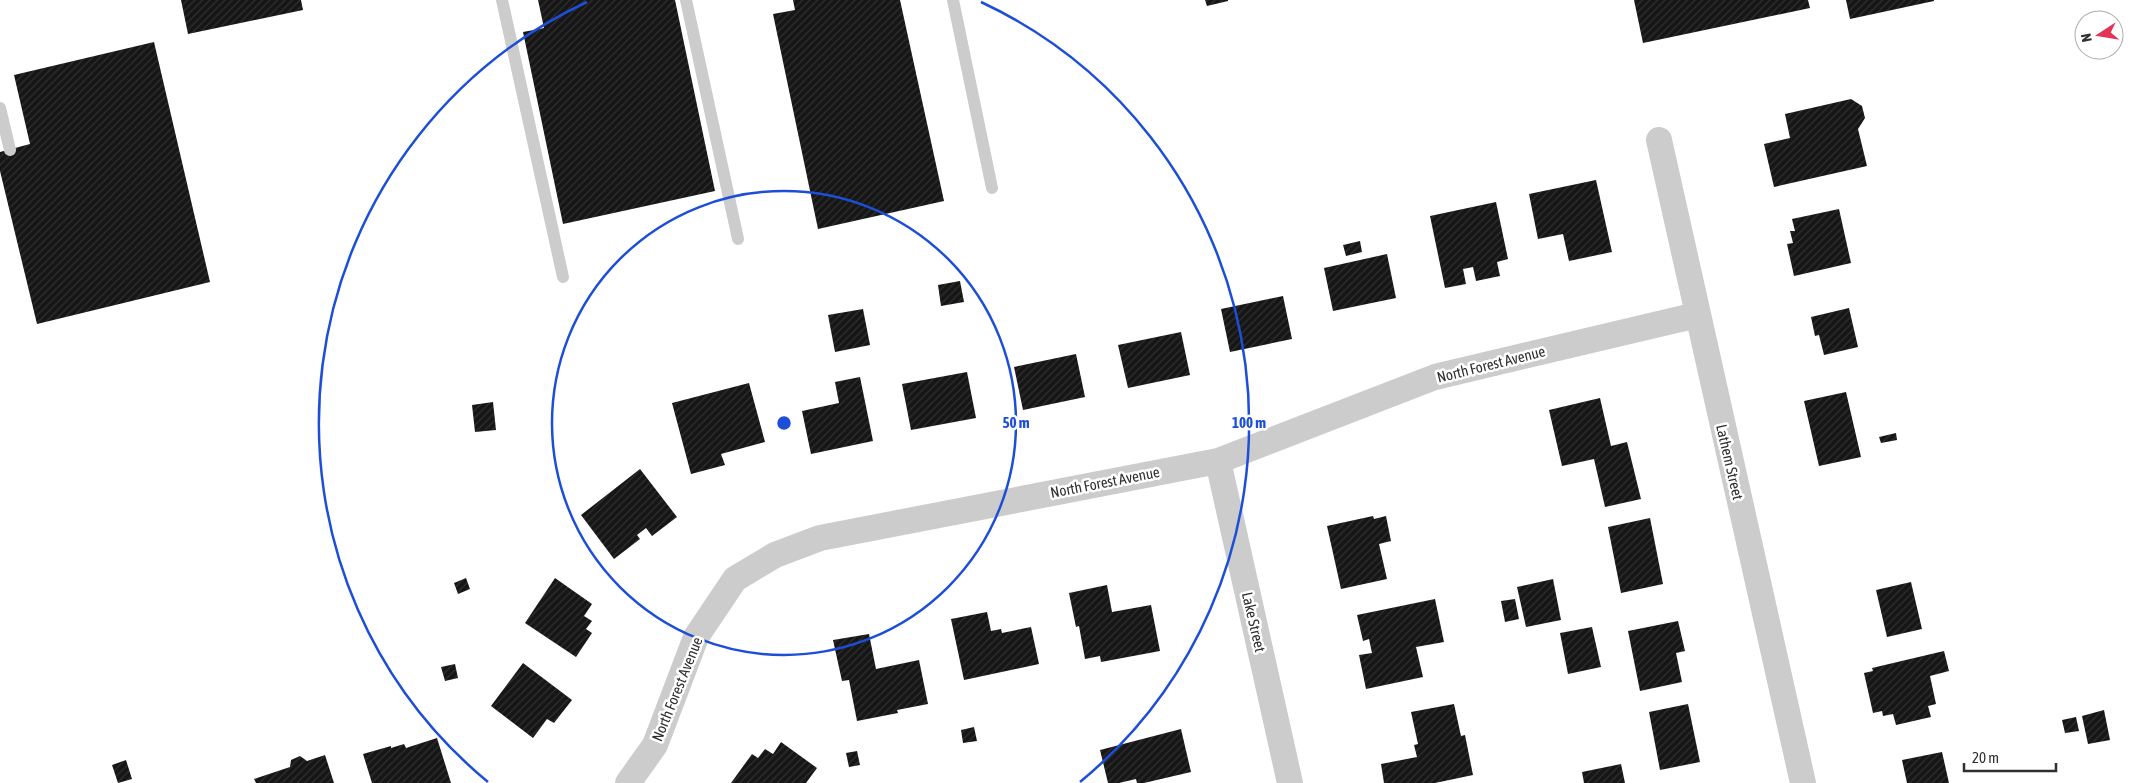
<svg xmlns="http://www.w3.org/2000/svg" width="2134" height="783" font-family="'Asap Condensed',sans-serif">
  <style>
    .building { fill: url(#building-hatch) }
    .lines { fill: none; stroke-linecap: round; stroke-linejoin: round }
    .lane { stroke: #ccc; stroke-width: 12 }
    .street { stroke: #ccc; stroke-width: 26 }
    .ring { fill: none; stroke: #1d4ed8; stroke-width: 2.5 }
    .labels { text-anchor: middle; dominant-baseline: central; stroke-width: 5; stroke-linejoin: round; paint-order: stroke }
    .street-label { font-size: 15px; fill: #2f2f2f; stroke: #fff }
    .centre { fill: #1d4ed8; stroke: #fff; stroke-width: 2.5 }
    .ring-label { font-size: 15px; text-anchor: middle; font-weight: bold; fill: #1d4ed8; stroke: #fff; stroke-width: 5; stroke-linejoin: round; paint-order: stroke }
  </style>
  <defs>
    <pattern id="building-hatch" width="6" height="6" patternUnits="userSpaceOnUse" patternTransform="scale(1.25)"><rect width="6" height="6" fill="#161616"/><path d="M-1 1l2-2M0 6l6-6M5 7l2-2" fill="none" stroke="#303030"/></pattern>
  </defs>
  <rect width="100%" height="100%" fill="#fff"/>
  <path class="building" d="M181 0H301L303 10 188 34Z
    M538 0H675L715 191 563 224 523 32 544 28Z
    M793 0H900L944 201 818 229 773 14 795 10Z
    M1205 0H1228V1L1207 6Z
    M1634 0H1808L1810 8 1643 43Z
    M1846 0H1934V1L1850 19Z
    M154 42 210 282 37 324 0 171V152L30 144 14 75Z
    M1851 99 1862 106 1865 118 1858 129 1867 166 1774 187 1764 144 1790 138 1785 114Z
    M1596 180 1612 252 1569 261 1563 234 1538 239 1529 194Z
    M1496 202 1508 259 1497 262 1500 276 1476 281 1473 267 1463 269 1466 284 1445 288 1430 216Z
    M1839 209 1851 263 1794 276 1787 244 1793 243 1790 231H1795L1792 219Z
    M1360 241 1362 252 1346 256 1343 245Z
    M1387 254 1396 298 1333 311 1324 268Z
    M960 281 964 302 941 306 938 285Z
    M1283 296 1292 339 1230 352 1221 309Z
    M1849 308 1858 347 1824 355 1819 335 1815 336 1811 317Z
    M863 309 870 345 835 352 828 315Z
    M1181 332 1190 375 1128 388 1118 345Z
    M1076 354 1085 397 1023 410 1014 367Z
    M967 372 976 418 911 430 902 384Z
    M860 377 873 441 811 454 802 411 839 403 835 382Z
    M749 383 765 442 721 454 725 465 691 474 672 403Z
    M1846 392 1861 457 1819 466 1804 401Z
    M1600 398 1611 446 1627 442 1641 499 1605 507 1594 459 1562 466 1549 410Z
    M493 402 496 430 475 432 472 405Z
    M1896 433 1897 440 1881 443 1879 437Z
    M640 469 677 517 652 536 646 528 637 535 640 539 614 559 581 515Z
    M1373 516 1374 519 1386 516 1391 541 1379 544 1387 579 1341 589 1327 526Z
    M1650 518 1663 584 1621 593 1608 527Z
    M466 578 470 589 458 594 454 583Z
    M555 578 592 604 584 616 592 621 586 629 592 633 576 657 525 623Z
    M1553 579 1561 620 1526 627 1517 587Z
    M1911 582 1922 629 1887 637 1876 590Z
    M1107 585 1112 612 1151 605 1160 651 1101 662 1100 656 1085 659 1079 626 1076 627 1069 593Z
    M1435 599 1444 642 1416 647 1423 677 1366 689 1359 655 1372 653 1369 639 1363 641 1357 615Z
    M1515 599 1519 619 1505 622 1501 601Z
    M987 612 991 631 1001 629 1002 633 1031 627 1039 664 964 680 951 619Z
    M1678 621 1685 651 1676 653 1682 682 1640 691 1628 631Z
    M1592 627 1601 667 1568 674 1560 633Z
    M869 634 876 669 919 660 928 704 897 710 898 713 857 721 849 680 842 681 833 640Z
    M1944 651 1949 671 1930 676 1936 704 1928 706 1931 717 1896 725 1893 714 1883 716 1882 711 1873 713 1864 673 1873 671 1872 668Z
    M523 663 572 700 554 723 547 719 533 738 491 706Z
    M455 664 458 678 445 681 441 667Z
    M1454 704 1461 736 1465 735 1473 775 1435 783H1384L1381 764 1417 757 1414 745 1418 744 1411 712Z
    M1688 704 1700 762 1660 770 1649 712Z
    M2104 710 2110 740 2088 744 2082 716Z
    M2076 717 2079 731 2065 733 2062 720Z
    M974 727 977 741 963 743 961 730Z
    M1181 729 1191 772 1144 783H1137L1136 779 1119 783H1108L1100 750Z
    M437 738 451 783H372L363 754 391 746V748L404 744 406 748Z
    M781 742 817 768 806 783H731L752 754 758 758 765 749 773 754Z
    M857 751 860 765 849 767 846 753Z
    M1942 752 1949 783H1907L1902 760Z
    M325 755 334 783H256L254 779 290 767 291 760 300 756 307 761Z
    M126 760 132 779 118 783 112 765Z
    M1621 764 1625 783H1584L1582 772Z"/>
  <g class="lines">
    <path class="lane" d="M502 0 563 277
      M686 0 738 239
      M953 0 992 188
      M0 108 10 150"/>
    <path class="street" d="M1659 140 1803 783
      M1218 461 1290 783
      M628 783 655 745 696 637 735 579 775 555 820 538 1218 461 1435 377 1697 315"/>
  </g>
  <g class="ring">
    <circle cx="784" cy="423" r="232"/>
    <path d="M488 782A465 465 0 0 1 587 2M981 2A465 465 0 0 1 1080 782"/>
  </g>
  <g class="labels">
    <g class="street-label">
      <text transform="translate(1491 364) rotate(-14)">North Forest Avenue</text>
      <text transform="translate(1730 462) rotate(77)">Lathem Street</text>
      <text transform="translate(1105 482) rotate(-11)">North Forest Avenue</text>
      <text transform="translate(1254 622) rotate(77)">Lake Street</text>
      <text transform="translate(677 689) rotate(-68)">North Forest Avenue</text>
    </g>
  </g>
  <circle cx="784" cy="423" r="8" class="centre"/>
  <g class="ring-label">
    <text x="1016" y="428">50 m</text>
    <text x="1249" y="428">100 m</text>
  </g>
  <g transform="translate(2099 35) rotate(258)"><circle r="24" fill="#ffffff" stroke="#acacac"/>
  <path d="M0-4L9 19L0 12L-9 19Z" fill="#e23555"/>
  <text y="-8" font-size="14" font-weight="bold" text-anchor="middle" fill="#2f2f2f">N</text>
  </g>
  <path d="M1964 763v8h92v-8" fill="none" stroke="#2f2f2f" stroke-width="2.5"/>
  <text x="1972" y="763" font-size="15" fill="#2f2f2f" stroke="#ffffff" stroke-width="4" paint-order="stroke">20 m</text>
</svg>
